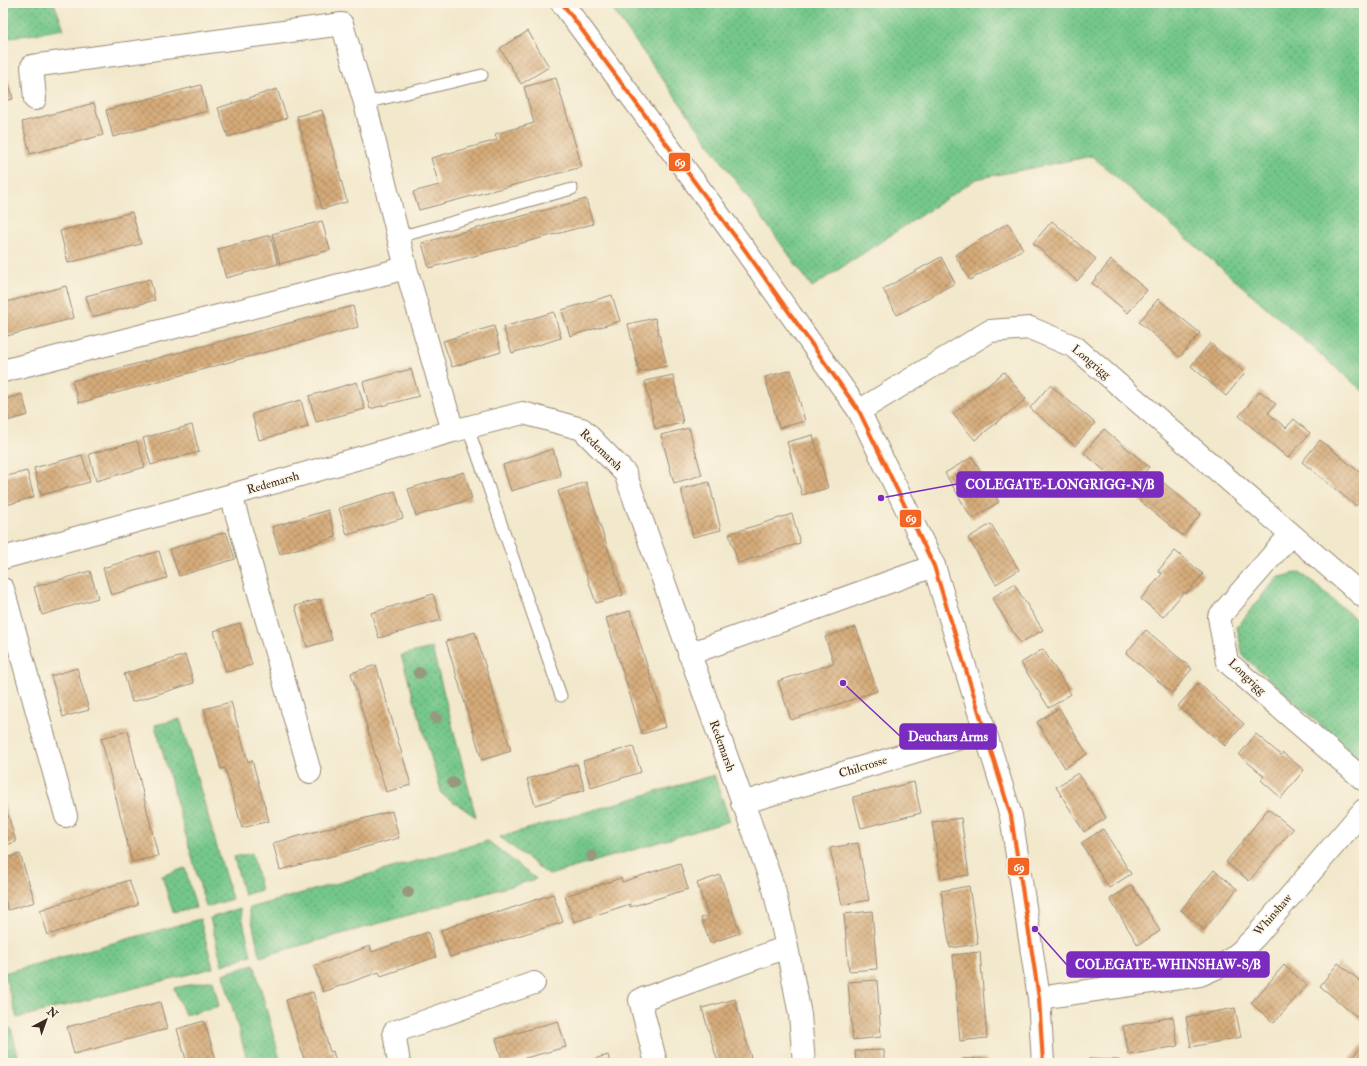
<svg xmlns="http://www.w3.org/2000/svg" width="1367" height="1066" font-family="'IM FELL Double Pica',serif">
  <style>
    .grass { fill: url(#grass-dots); stroke: #587854 }
    .building { fill: url(#building-cross-hatch) }
    .lines { fill: none; stroke-linecap: round; stroke-linejoin: round }
    .service-casing { stroke: #968975; stroke-width: 13 }
    .minor-casing { stroke: #968975; stroke-width: 24 }
    .tertiary-casing { stroke: #968975; stroke-width: 24 }
    .service { stroke: #fff; stroke-width: 11 }
    .minor { stroke: #fff; stroke-width: 22 }
    .tertiary { stroke: #fff; stroke-width: 22 }
    .bus-1-casing { stroke: #fcf5e5; stroke-width: 7 }
    .bus-1 { stroke: #f26522; stroke-width: 4 }
    .tree { fill: #97997e }
    .labels { text-anchor: middle; dominant-baseline: central; stroke-width: 3; stroke-linejoin: round; paint-order: stroke }
    .street-label { font-size: 12px; fill: #3b2a1e; stroke: #fcf5e5 }
    .leader { fill: none; stroke: #7b2cbf; stroke-width: 1.5 }
    .callout-dot { fill: #7b2cbf; stroke: #fcf5e5; stroke-width: 1.5 }
    .callout { fill: #7b2cbf; stroke: #7b2cbf; stroke-width: 1.5 }
    .callout-label { font-size: 13px; text-anchor: middle; font-weight: bold; fill: #fff }
    .line-badge { stroke: #fcf5e5; stroke-width: 1.5 }
    .badge-label { font-size: 11px; text-anchor: middle; font-weight: bold; fill: #fff }
  </style>
  <defs>
    <pattern id="grass-dots" width="8" height="8" patternUnits="userSpaceOnUse"><rect width="8" height="8" fill="#74c78a"/><path d="M2 2h.1M6 6h.1" fill="none" stroke="#60a270" stroke-width="1.8" stroke-linecap="round"/></pattern>
    <pattern id="building-cross-hatch" width="8" height="8" patternUnits="userSpaceOnUse"><rect width="8" height="8" fill="#d5ab79"/><path d="M0 0l8 8M0 8l8-8" fill="none" stroke="#ae8b63"/></pattern>
  </defs>
  <rect width="100%" height="100%" fill="#fcf5e5"/>
  <filter id="ink" filterUnits="userSpaceOnUse"><feTurbulence type="fractalNoise" baseFrequency=".025" numOctaves="2"/><feDisplacementMap in="SourceGraphic" scale="8" xChannelSelector="R" yChannelSelector="G"/><feConvolveMatrix kernelMatrix="1 2 1 2 8 2 1 2 1" color-interpolation-filters="sRGB"/></filter>
  <filter id="wash" filterUnits="userSpaceOnUse"><feTurbulence type="fractalNoise" baseFrequency=".012" numOctaves="4" result="noise"/><feDisplacementMap in="SourceGraphic" scale="16" xChannelSelector="R" yChannelSelector="G"/><feGaussianBlur stdDeviation="0.9" result="paint"/><feColorMatrix in="noise" values="0 0 0 0 0 0 0 0 0 0 0 0 0 0 0 0 0 1.4 0 .05"/><feComposite in="paint" operator="in"/></filter>
  <g filter="url(#wash)">
    <rect width="100%" height="100%" fill="#f2e8cc"/>
    <path class="grass" d="M3 3H54L64 29 3 39Z
      M608 3H1364V392L1092 156 976 179 812 287Z
      M1300 572 1364 626V764L1243 656 1237 627 1276 578Z
      M432 648 476 817 442 794 401 655Z
      M180 719 232 899 206 907 155 725Z
      M714 775 730 821 549 875 500 837Z
      M488 841 536 879 260 957 249 908Z
      M252 853 261 890 244 895 234 857Z
      M185 868 196 908 173 912 162 876Z
      M240 908 251 955 222 965 210 918Z
      M200 919 213 968 17 1018 4 973Z
      M254 964 281 1063H248L223 974Z
      M213 980 219 1006 185 1015 174 988Z
      M11 1028 20 1063H3V1031Z"/>
    <g id="blocks">
      <path class="building" d="M528 31 549 67 521 84 500 48Z
        M3 67H5L13 99 3 101Z
        M556 78 582 167 419 210 413 192 439 185 431 158 497 140 495 134 534 123 524 87Z
        M201 85 207 111 113 137 106 110Z
        M277 89 287 118 228 137 218 108Z
        M94 103 103 135 30 154 22 122Z
        M322 110 347 202 322 209 297 116Z
        M586 199 593 224 429 268 422 243Z
        M132 212 141 244 68 263 60 231Z
        M322 221 330 250 280 264 272 234Z
        M1052 221 1096 259 1077 281 1033 243Z
        M1008 223 1023 249 970 280 955 255Z
        M270 235 278 264 226 278 218 249Z
        M941 257 955 283 897 315 883 289Z
        M1111 260 1147 290 1128 313 1092 283Z
        M150 279 155 300 92 317 86 296Z
        M66 286 74 318 3 337V303Z
        M612 295 620 321 570 336 562 310Z
        M1158 299 1200 333 1180 357 1139 322Z
        M353 306 358 327 79 403 72 381Z
        M554 312 561 338 512 353 503 327Z
        M655 318 667 366 639 372 628 324Z
        M494 326 501 352 452 367 443 341Z
        M1210 343 1245 373 1226 396 1191 366Z
        M411 369 419 396 370 409 363 382Z
        M791 370 805 421 779 428 765 377Z
        M1004 372 1026 399 975 440 953 414Z
        M673 375 683 423 655 429 645 381Z
        M357 382 365 409 316 422 309 396Z
        M1050 385 1095 423 1075 446 1030 408Z
        M1260 391 1276 404 1268 413 1286 428 1294 419 1310 433 1288 458 1239 416Z
        M22 394 28 415 3 422V400Z
        M301 400 308 427 259 440 252 414Z
        M192 425 199 452 151 465 143 438Z
        M689 428 702 475 674 483 661 435Z
        M1104 429 1149 467 1128 491 1084 453Z
        M813 435 828 488 802 495 787 442Z
        M1320 440 1364 476V496L1356 506 1302 462Z
        M137 441 145 467 96 481 89 454Z
        M553 449 561 476 511 491 503 465Z
        M82 455 90 482 41 495 34 468Z
        M972 457 999 502 972 519 945 473Z
        M27 471 34 497 3 506V477Z
        M464 472 472 499 416 516 408 489Z
        M1158 478 1201 514 1183 536 1139 500Z
        M586 482 623 595 596 603 558 491Z
        M709 482 721 530 693 537 681 489Z
        M395 491 403 518 347 535 339 508Z
        M328 510 336 537 280 554 272 527Z
        M792 514 800 543 738 563 729 534Z
        M991 524 1019 570 996 584 968 538Z
        M226 532 235 559 179 576 170 549Z
        M159 551 167 578 111 595 103 568Z
        M1175 551 1203 574 1186 594 1184 592 1163 617 1141 599 1162 574 1158 571Z
        M90 571 98 598 42 615 34 587Z
        M1014 584 1043 630 1020 643 992 598Z
        M433 594 441 620 379 638 371 613Z
        M320 599 332 640 307 647 295 606Z
        M630 611 666 727 642 734 606 618Z
        M240 623 252 665 226 672 214 631Z
        M856 627 877 691 791 720 778 681 834 663 825 637Z
        M1146 630 1192 669 1172 693 1126 653Z
        M475 632 511 751 482 760 446 641Z
        M1043 649 1071 694 1049 708 1021 663Z
        M185 655 194 683 132 702 124 674Z
        M376 665 411 785 386 792 351 673Z
        M77 668 89 710 63 717 51 676Z
        M1198 683 1244 724 1225 746 1178 706Z
        M231 702 248 762 252 760 269 821 242 828 225 768 221 769 204 709Z
        M1059 708 1087 754 1065 768 1037 722Z
        M128 731 158 856 132 862 101 738Z
        M1256 734 1281 755 1283 753 1304 770 1281 798 1261 780 1264 776 1239 755Z
        M633 746 641 772 591 788 583 761Z
        M577 764 585 790 535 805 527 779Z
        M1078 773 1106 818 1084 832 1056 787Z
        M914 782 921 813 861 828 853 797Z
        M3 798 16 842 3 846Z
        M1268 809 1293 829 1249 881 1226 862Z
        M392 811 399 838 280 870 273 843Z
        M961 818 969 875 941 879 932 822Z
        M1103 829 1131 874 1109 888 1081 843Z
        M858 843 869 900 842 905 830 848Z
        M20 854 35 902 8 910 3 893V859Z
        M680 863 688 889 630 907V904L574 922 565 896 621 878 622 882Z
        M1214 870 1237 889 1204 930 1181 910Z
        M720 875 740 933 710 943 701 918 708 916 697 883Z
        M129 880 138 905 48 935 40 910Z
        M1132 885 1160 931 1138 945 1110 899Z
        M969 886 978 944 950 948 941 891Z
        M553 894 563 922 450 957 441 930 497 911V913Z
        M872 911 877 969 849 971 844 914Z
        M428 932 436 957 381 976 379 972 323 992 314 966 370 946 372 952Z
        M980 952 987 1038 960 1041 953 955Z
        M1338 963 1364 984V1023L1320 986Z
        M1284 965 1307 985 1274 1023 1251 1003Z
        M877 980 881 1037 853 1040 848 982Z
        M313 992 330 1052 333 1051 336 1063H310L308 1058 304 1059 286 1000Z
        M735 999 751 1058 736 1063H718L702 1008Z
        M160 1002 167 1029 74 1054 67 1027Z
        M1235 1008 1241 1037 1191 1047 1186 1017Z
        M1173 1017 1178 1046 1129 1055 1123 1026Z
        M204 1021 217 1063H187L177 1029Z
        M558 1021 566 1047 507 1063H503L496 1039Z
        M1364 1044V1063H1347L1359 1049Z
        M884 1050V1063H856L855 1051Z
        M608 1055 610 1063H580Z
        M962 1059H986V1063H962Z
        M1089 1059 1119 1060V1063H1089Z
        M65 1060 66 1063H55Z"/>
    </g>
  </g>
  <g filter="url(#ink)">
    <use href="#blocks" fill-opacity="0" stroke="#968975" stroke-width="1"/>
    <g class="lines">
      <g class="service-casing">
        <path id="service" d="M365 103 482 75
          M399 237 572 189
          M468 428 561 696"/>
      </g>
      <g class="minor-casing">
        <path id="minor" d="M35 99 32 66 342 24 365 103 406 268 453 431
          M3 371 406 268
          M859 411 990 331 1030 328 1075 347 1364 597
          M231 495 310 772
          M1291 534 1219 617 1227 662 1364 780
          M3 558 231 495 453 431 523 413 582 429 625 473 774 889 787 947 800 1015 804 1063
          M3 589 66 816
          M689 654 934 566
          M742 803 984 731
          M1039 998 1200 975 1225 964 1241 951 1256 936 1364 810
          M399 1063 394 1032 534 983
          M656 1063 640 1000 787 947"/>
      </g>
      <g class="tertiary-casing">
        <path id="tertiary" d="M562 3 745 250 859 411 934 566 1011 816 1039 998 1043 1063"/>
      </g>
      <use href="#service" class="service"/>
      <use href="#minor" class="minor"/>
      <use href="#tertiary" class="tertiary"/>
      <g class="bus-1-casing">
        <path id="bus-1" d="M562 3 745 250 859 411 934 566 1011 816 1039 998 1043 1063"/>
      </g>
      <use href="#bus-1" class="bus-1"/>
    </g>
    <g class="tree">
      <circle cx="419" cy="673" r="6"/>
      <circle cx="436" cy="718" r="6"/>
      <circle cx="453" cy="783" r="6"/>
      <circle cx="592" cy="856" r="6"/>
      <circle cx="408" cy="892" r="6"/>
    </g>
  </g>
  <g class="labels">
    <g class="street-label">
      <text transform="translate(1091 362) rotate(39)">Longrigg</text>
      <text transform="translate(601 450) rotate(44)">Redemarsh</text>
      <text transform="translate(273 483) rotate(-16)">Redemarsh</text>
      <text transform="translate(1247 677) rotate(43)">Longrigg</text>
      <text transform="translate(722 746) rotate(70)">Redemarsh</text>
      <text transform="translate(863 767) rotate(-17)">Chilcrosse</text>
      <text transform="translate(1273 915) rotate(-49)">Whinshaw</text>
    </g>
  </g>
  <path class="leader" d="M881 498L957 484M843 683L900 736M1035 929L1067 965"/>
  <g class="callout-dot">
    <circle cx="881" cy="498" r="4"/>
    <circle cx="843" cy="683" r="4"/>
    <circle cx="1035" cy="929" r="4"/>
  </g>
  <g class="callout">
    <rect x="957" y="472" width="206" height="25" rx="4"/>
    <rect x="900" y="724" width="96" height="25" rx="4"/>
    <rect x="1067" y="952" width="202" height="25" rx="4"/>
  </g>
  <g class="callout-label">
    <text x="1060" y="489">COLEGATE-LONGRIGG-N/B</text>
    <text x="948" y="741">Deuchars Arms</text>
    <text x="1168" y="969">COLEGATE-WHINSHAW-S/B</text>
  </g>
  <g class="line-badge">
    <rect x="668" y="152" width="23" height="20" rx="4" fill="#f26522"/>
    <rect x="899" y="509" width="23" height="19" rx="4" fill="#f26522"/>
    <rect x="1007" y="857" width="23" height="19" rx="4" fill="#f26522"/>
  </g>
  <g class="badge-label">
    <text x="680" y="166">69</text>
    <text x="911" y="522">69</text>
    <text x="1019" y="871">69</text>
  </g>
  <rect width="1367" height="1066" fill="none" stroke="#fcf5e5" stroke-width="16"/>
  <g transform="translate(46 1020) rotate(41)" stroke="#fcf5e5" stroke-width="3" paint-order="stroke">
  <path d="M0-3L7 15L0 10L-7 15Z" fill="#3b2a1e"/>
  <text y="-6" font-size="11" font-weight="bold" text-anchor="middle" fill="#3b2a1e">N</text>
  </g>
</svg>
